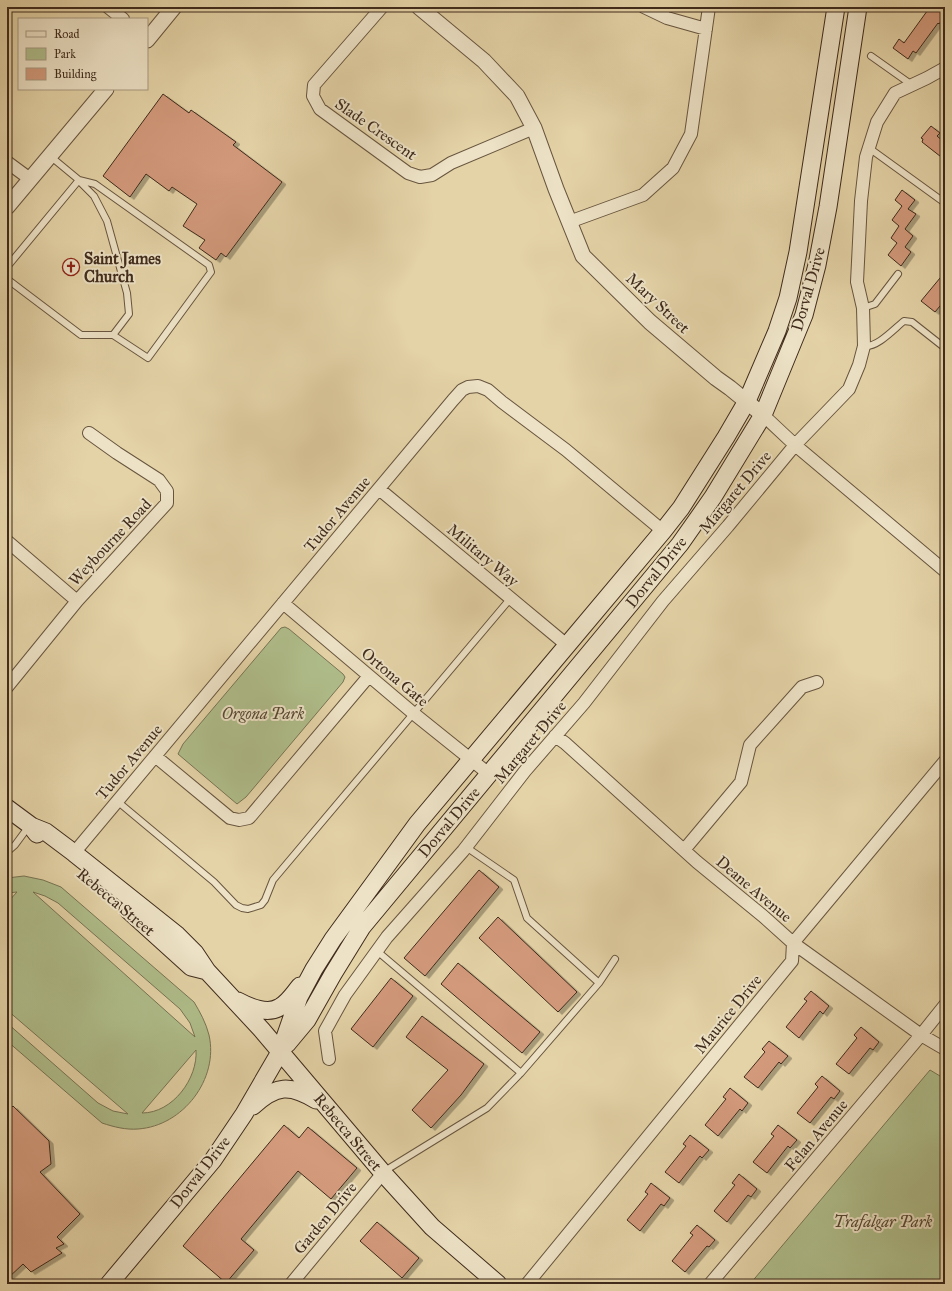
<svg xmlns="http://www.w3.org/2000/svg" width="952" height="1291" font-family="'IM FELL Great Primer',serif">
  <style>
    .green { fill: #afbe8b; stroke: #777454; fill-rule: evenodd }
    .building { fill: #d39a7c; stroke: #3f2b1c; filter: url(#shadow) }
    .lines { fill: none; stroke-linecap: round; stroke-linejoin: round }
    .service-casing { stroke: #68553f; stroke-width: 8 }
    .minor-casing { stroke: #68553f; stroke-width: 14 }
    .tertiary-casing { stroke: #68553f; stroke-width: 17 }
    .secondary-casing { stroke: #3f2b1c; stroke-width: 19 }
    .service { stroke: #ede2c6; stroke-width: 6 }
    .minor { stroke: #ede2c6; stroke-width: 12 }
    .tertiary { stroke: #ede2c6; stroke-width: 15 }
    .secondary { stroke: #ede2c6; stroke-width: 17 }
    .labels { text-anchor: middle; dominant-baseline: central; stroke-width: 4; stroke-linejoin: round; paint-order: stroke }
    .street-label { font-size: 16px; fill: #3f2b1c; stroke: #ede2c6 }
    .poi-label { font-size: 16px; font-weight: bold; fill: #3f2b1c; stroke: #ede2c6; text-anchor: start }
    .park-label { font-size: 16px; font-style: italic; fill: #554832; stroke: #ede2c6 }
  </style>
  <defs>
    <filter id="shadow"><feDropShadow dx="4" dy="2.5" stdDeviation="0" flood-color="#0004"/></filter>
  </defs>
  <rect width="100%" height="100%" fill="#e4d3a7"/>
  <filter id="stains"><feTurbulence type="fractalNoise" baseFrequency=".005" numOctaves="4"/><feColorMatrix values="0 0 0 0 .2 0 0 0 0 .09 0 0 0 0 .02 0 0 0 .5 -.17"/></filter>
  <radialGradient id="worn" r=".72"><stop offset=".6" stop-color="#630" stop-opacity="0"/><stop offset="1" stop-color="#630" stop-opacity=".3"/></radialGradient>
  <path class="green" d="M285 627 289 629 343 674 345 677 343 682 246 797 237 804 178 754 183 744 281 628Z
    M24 876 43 880 61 887 194 1002C200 1012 206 1023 209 1035 219 1079 183 1126 138 1129 126 1130 114 1127 102 1123L7 1041V1023L98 1103 113 1111 128 1114 7 1010V903L17 892 7 893V878ZM33 892 45 896 58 903 180 1009 190 1023 195 1037ZM196 1050C198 1078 173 1113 142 1113Z
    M930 1070 945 1079V1284H750Z"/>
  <path class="building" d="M930 7H937L945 13V16L939 24 938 23 916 53 913 51 908 59 893 48 899 39 904 43Z
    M163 94 189 113 191 110 236 142 233 145 282 182 226 257 221 253 216 260 199 248 205 240 183 226 197 204 172 187 169 191 146 174 130 197 103 176Z
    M931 126 940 133 937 136 945 143V160L922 142 923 139 921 138Z
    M902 190 915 200 908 209 916 214 905 229 913 236 905 247 911 252 901 266 888 255 897 243 891 238 899 226 892 220 902 206 895 200Z
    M945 272V300L935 312 921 301Z
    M479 870 499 887 425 976 404 958Z
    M498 917 577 992 558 1012 479 938Z
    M458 963 540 1032 522 1053 441 984Z
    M391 978 413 996 373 1047 351 1029Z
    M811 991 829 1006 823 1014 820 1011 799 1038 786 1027 807 1001 804 999Z
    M422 1016 484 1064 461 1095 431 1128 412 1110 448 1070 406 1037Z
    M861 1027 879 1042 873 1050 870 1048 849 1074 836 1064 857 1038 854 1035Z
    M769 1041 788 1056 781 1064 779 1062 758 1088 744 1077 765 1052 762 1049Z
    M822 1076 840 1091 834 1099 831 1097 810 1123 797 1113 818 1087 815 1084Z
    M730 1088 748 1103 742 1111 740 1109 718 1136 705 1125 726 1099 723 1097Z
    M13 1106 49 1141 51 1164 40 1172 80 1214 57 1237 64 1244 56 1248 62 1253 31 1272 23 1264 7 1279V1112Z
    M284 1125 299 1138 308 1127 357 1168 331 1199 298 1171 241 1239 254 1250 226 1283 183 1246Z
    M778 1125 797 1140 790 1148 788 1146 767 1173 753 1162 774 1136 771 1134Z
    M690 1135 709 1150 702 1158 700 1156 679 1183 665 1172 686 1146 683 1144Z
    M739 1174 757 1189 751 1197 748 1195 727 1222 714 1211 735 1185 732 1183Z
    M651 1183 670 1198 664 1206 661 1204 640 1231 627 1220 648 1194 645 1192Z
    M377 1222 419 1258 402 1278 360 1241Z
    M697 1225 715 1240 709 1247 707 1246 685 1272 672 1261 693 1235 690 1233Z"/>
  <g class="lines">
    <g class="service-casing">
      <path id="service" d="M871 56 912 85
        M869 148 945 203
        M79 180 95 184 209 265 211 272 148 358 113 335
        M7 267 79 180 50 156
        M7 279 81 335H113L129 314 127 293 107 221 94 196 79 181
        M863 308 875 304 898 274
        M864 346C877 348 894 329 904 321L912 322 945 348
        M117 801 214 882 236 905 242 908 248 909 261 905 265 900 273 880 510 599
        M7 852 15 845 29 826
        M377 951 521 1073
        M599 983 615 959
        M383 1172 487 1108 521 1073 599 983 527 918 514 880 466 847"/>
    </g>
    <g class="minor-casing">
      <path id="minor" d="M108 7 123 19
        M382 7 314 85 313 96 320 109 408 173 420 177 432 175 451 163 534 128
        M644 7 667 18 706 29
        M7 162 30 179
        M569 222 643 195 673 168 691 134 709 7
        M763 415 795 445 945 571
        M379 489 568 646
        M7 541 77 601
        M283 603 413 713 489 774
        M7 687 77 601 167 503V491L159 480 117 453 89 433
        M555 736 565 743 697 862 763 916 793 943 921 1035 945 1049
        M155 756 230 818 239 820 249 818 369 676
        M684 850 741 782 750 745 802 687 817 682
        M74 853 453 400 462 390 468 387 478 386 488 390 502 402 566 450 663 531
        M329 1059 325 1031 345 995 387 937 463 851 525 771 584 703 663 601 728 526 795 445 849 389 859 365 864 346 863 308 857 282 861 201 866 157 877 122 895 93 927 78 945 68
        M291 1284 383 1173
        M527 1284 792 961 793 943 945 761
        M710 1284 921 1035 945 1005"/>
    </g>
    <g class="tertiary-casing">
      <path id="tertiary" d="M419 7 484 61 517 96 534 128 556 189 583 256 650 322 716 378 730 388 763 415
        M147 40 174 7
        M7 207 106 89"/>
    </g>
    <g class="secondary-casing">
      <path id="secondary" d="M7 808 30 825 37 834
        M31 826 46 832 74 853 177 935 195 953 207 971 261 1029 383 1173 432 1227 498 1284
        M128 910 191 967 207 971
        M238 1001C249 1007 268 1015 280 1007 289 1002 294 993 300 986
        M287 1044 307 1020 333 974 362 927 680 544 713 497 763 415 804 315 817 265 828 207 858 7
        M253 1106C276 1085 290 1084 316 1100
        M109 1284 213 1160 244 1114 280 1052 299 997 314 969 333 939 417 824 663 531 681 508 726 437 747 401 777 331 788 298 798 252 836 7"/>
    </g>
    <use href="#service" class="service"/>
    <use href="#minor" class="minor"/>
    <use href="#tertiary" class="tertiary"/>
    <use href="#secondary" class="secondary"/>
  </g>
  <defs>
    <g id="church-ring" transform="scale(0.9)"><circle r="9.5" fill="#ede2c6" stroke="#8f2418" stroke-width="1.5"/><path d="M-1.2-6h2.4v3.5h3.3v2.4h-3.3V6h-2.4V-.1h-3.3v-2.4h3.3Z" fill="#8f2418"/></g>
  </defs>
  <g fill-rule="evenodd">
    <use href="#church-ring" x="71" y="267"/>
  </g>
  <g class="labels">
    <g class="street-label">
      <text transform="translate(376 129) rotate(35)">Slade Crescent</text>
      <text transform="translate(808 289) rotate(-74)">Dorval Drive</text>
      <text transform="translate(658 303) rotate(43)">Mary Street</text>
      <text transform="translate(735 492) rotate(-50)">Margaret Drive</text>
      <text transform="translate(337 514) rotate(-50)">Tudor Avenue</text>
      <text transform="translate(110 542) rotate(-47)">Weybourne Road</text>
      <text transform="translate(483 555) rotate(40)">Military Way</text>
      <text transform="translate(656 572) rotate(-51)">Dorval Drive</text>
      <text transform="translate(395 677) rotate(40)">Ortona Gate</text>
      <text transform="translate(530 742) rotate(-50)">Margaret Drive</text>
      <text transform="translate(129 762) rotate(-50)">Tudor Avenue</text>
      <text transform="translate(449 822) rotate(-50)">Dorval Drive</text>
      <text transform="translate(754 889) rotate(40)">Deane Avenue</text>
      <text transform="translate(116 902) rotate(40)">Rebecca Street</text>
      <text transform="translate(728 1014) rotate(-51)">Maurice Drive</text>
      <text transform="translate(348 1132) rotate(50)">Rebecca Street</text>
      <text transform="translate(816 1135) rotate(-50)">Felan Avenue</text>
      <text transform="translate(200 1172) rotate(-52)">Dorval Drive</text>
      <text transform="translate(325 1218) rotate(-50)">Garden Drive</text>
    </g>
    <g class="poi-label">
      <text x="84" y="258">Saint James<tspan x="84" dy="18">Church</tspan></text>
    </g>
    <g class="park-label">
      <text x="263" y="713">Orgona Park</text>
      <text x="883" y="1221">Trafalgar Park</text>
    </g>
  </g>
  <rect width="952" height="1291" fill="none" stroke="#e4d3a7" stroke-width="24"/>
  <rect x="8" y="8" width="936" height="1275" fill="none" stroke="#3f2b1c" stroke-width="2"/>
  <rect x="12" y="12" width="928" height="1267" fill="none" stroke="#3f2b1c"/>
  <rect x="18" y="18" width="130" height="72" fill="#ede2c6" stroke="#a79982"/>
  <rect x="26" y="31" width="20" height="6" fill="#ede2c6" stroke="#a79982"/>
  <text x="54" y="38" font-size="12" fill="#3f2b1c">Road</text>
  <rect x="26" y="48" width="20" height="12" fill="#afbe8b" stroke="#a79982"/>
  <text x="54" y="58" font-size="12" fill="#3f2b1c">Park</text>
  <rect x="26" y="68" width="20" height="12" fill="#d39a7c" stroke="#a79982"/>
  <text x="54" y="78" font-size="12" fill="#3f2b1c">Building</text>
  <rect width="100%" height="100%" filter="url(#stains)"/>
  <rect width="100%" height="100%" fill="url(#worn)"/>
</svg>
